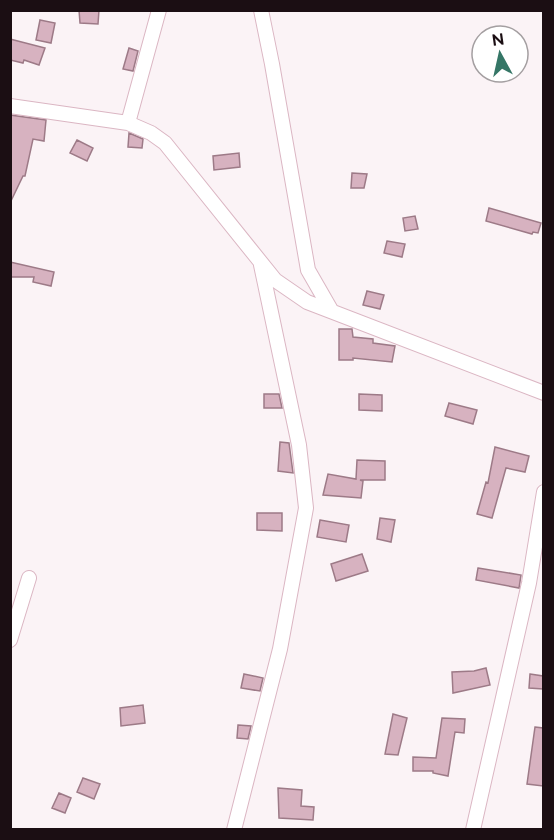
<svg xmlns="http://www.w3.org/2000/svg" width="554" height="840" font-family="Raleway,sans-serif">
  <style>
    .building { fill: #d7b2c0; stroke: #9d7a87; stroke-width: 1.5 }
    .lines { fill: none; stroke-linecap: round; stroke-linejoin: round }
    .minor-casing { stroke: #dbb6c3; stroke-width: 16 }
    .minor { stroke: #fff; stroke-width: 14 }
  </style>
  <rect width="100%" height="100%" fill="#fbf3f6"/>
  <path class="building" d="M79 10H99L98 24 80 23Z
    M40 20 55 23 51 43 36 40Z
    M10 39 45 48 39 65 24 60 23 63 10 60Z
    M129 48 138 51 133 71 123 69Z
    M10 115 46 120 44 141 33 139 25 176H23L10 203Z
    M129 133 143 139 142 148 128 147Z
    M77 140 93 148 87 161 70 153Z
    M239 153 240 167 214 170 213 156Z
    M352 173 367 174 364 188H351Z
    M489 208 541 223 538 233 533 232 532 234 486 221Z
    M415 216 418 229 405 231 403 218Z
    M387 241 405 244 402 257 384 253Z
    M10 262 54 272 51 286 33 282 34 277H10Z
    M367 291 384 295 380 309 363 305Z
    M339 329H352L353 337 373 339V343L395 346 392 362 353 358V360H339Z
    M264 394H279L282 408H264Z
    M359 394 382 395V411L359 410Z
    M449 403 477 410 473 424 445 416Z
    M280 442 289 443 293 473 278 471Z
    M495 447 529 456 525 472 506 468 492 518 477 514 486 482 488 483Z
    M357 460 385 461V480H360L363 481 361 498 323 495 328 474 356 479Z
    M257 513H282V531L257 530Z
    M380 518 395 520 391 542 377 539Z
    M320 520 349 525 346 542 317 537Z
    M362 554 368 571 336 581 331 564Z
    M478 568 521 575 519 588 476 580Z
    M486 668 490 685 453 693 452 672 474 671Z
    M244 674 263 678 260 691 241 688Z
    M530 674 543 676V689L529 688Z
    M143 705 145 723 121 726 120 708Z
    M393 714 407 718 398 755 385 754Z
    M442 718 465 719 464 733 455 732 448 776 433 773V771H413V757L436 758Z
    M238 725 251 726 248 739 237 738Z
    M535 727 543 728V786L527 784Z
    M83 778 100 784 94 799 77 792Z
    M278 788 302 790 301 806 314 807 313 820 279 818Z
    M59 793 71 798 65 813 52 808Z"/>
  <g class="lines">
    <g class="minor-casing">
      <path id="minor" d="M261 10 272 64 308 270 331 310
        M10 106 128 123 151 133 165 143 275 280 307 302 544 393
        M128 123 159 10
        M10 640 29 578
        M234 830 280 649 306 508 299 445 261 265
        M473 830 529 583 544 492"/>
    </g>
    <use href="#minor" class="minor"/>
  </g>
  <rect width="554" height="840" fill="none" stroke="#1b0e13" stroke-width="24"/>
  <g transform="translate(500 54) rotate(352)"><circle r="28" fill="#ffffff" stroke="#a49fa1" stroke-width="1.5"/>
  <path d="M0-4.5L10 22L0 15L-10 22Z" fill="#357666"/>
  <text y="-9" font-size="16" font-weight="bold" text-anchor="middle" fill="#1b0e13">N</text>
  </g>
</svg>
